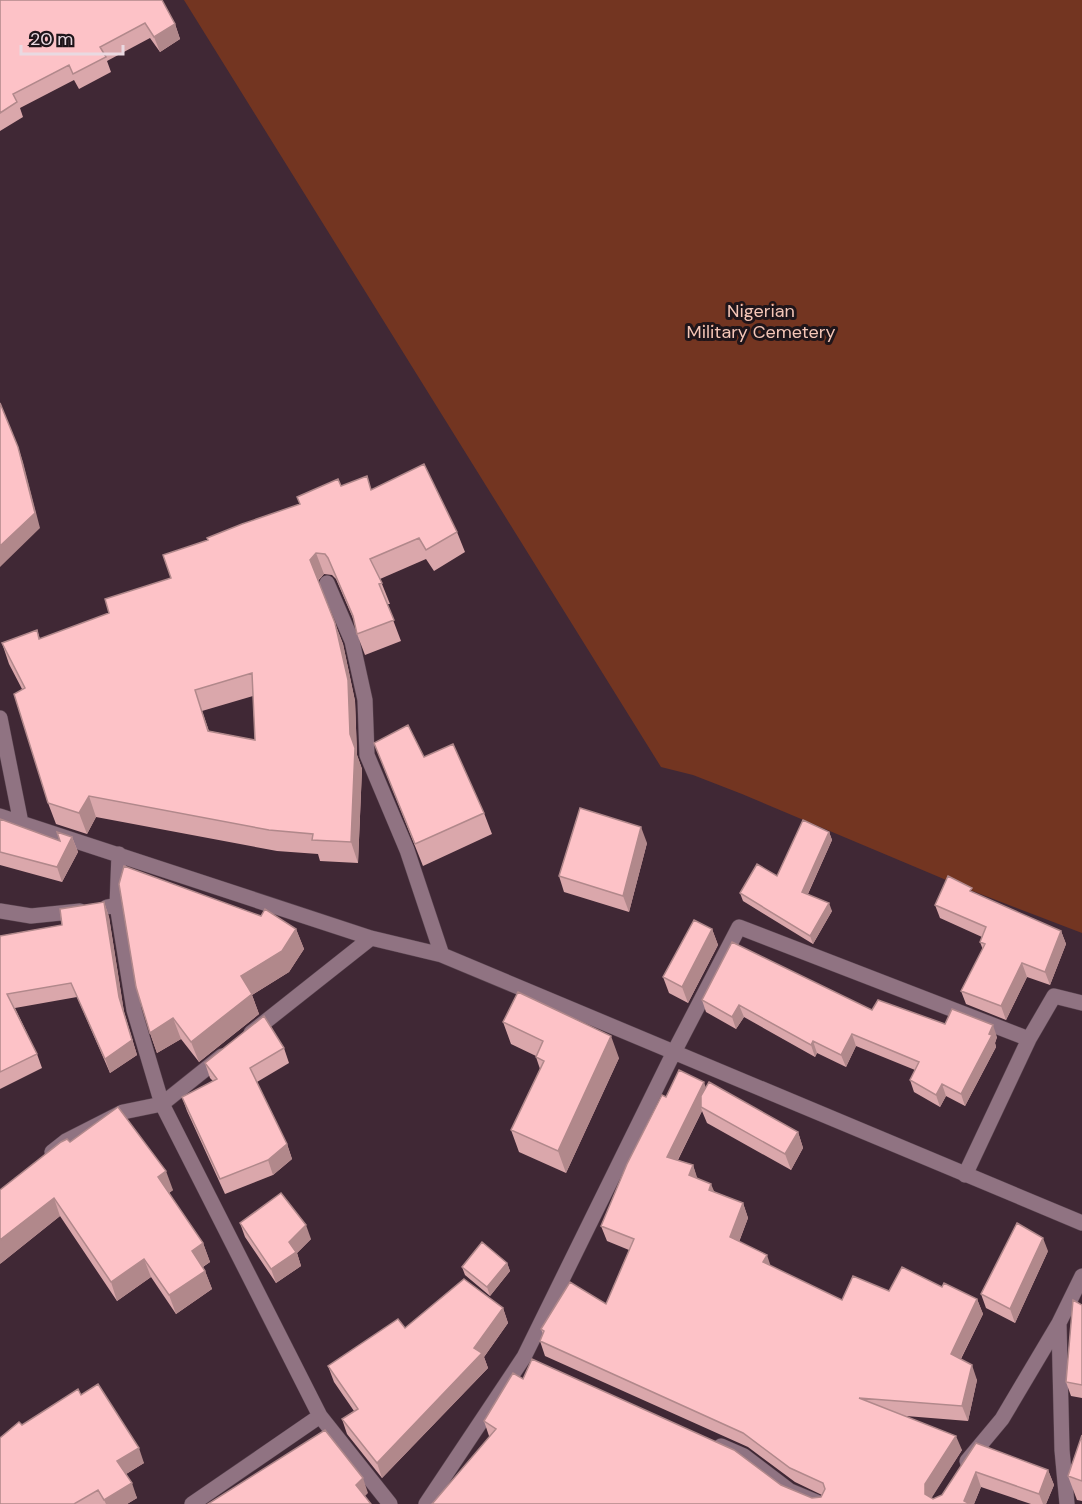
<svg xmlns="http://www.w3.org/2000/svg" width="1082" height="1504" font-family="'DM Sans',sans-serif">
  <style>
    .green { fill: #733521 }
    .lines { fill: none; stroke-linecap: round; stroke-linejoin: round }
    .street-casing { stroke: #59444f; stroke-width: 16 }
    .street { stroke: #907382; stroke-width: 15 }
    .wall { fill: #daa7ab; fill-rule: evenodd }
    .shaded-wall { fill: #b1888b }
    .building { fill: #fdc2c7; stroke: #b1888b; stroke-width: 1.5; fill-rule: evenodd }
    .labels { text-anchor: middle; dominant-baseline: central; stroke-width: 6; stroke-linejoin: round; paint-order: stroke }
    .park-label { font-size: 18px; fill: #f5c6b7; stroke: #1f151a }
  </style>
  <rect width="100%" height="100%" fill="#402835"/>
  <path class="green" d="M184 0H1082V933L970 890 742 794 693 775 661 767Z"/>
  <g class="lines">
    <g class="street-casing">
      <path id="street" d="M327 583 352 641 365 700 367 755 407 850 442 955
        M0 718 21 823
        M0 816 371 938 442 955 1082 1223
        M117 905 134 1010 162 1104 320 1416 390 1504
        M107 907 117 905 119 854
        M0 911 31 916 80 911
        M251 1033 371 938
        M52 1152 66 1141 123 1112 162 1104 222 1056
        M965 1175 1029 1039
        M1059 1324 1062 1450 1067 1504
        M721 1446 744 1456 790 1491 821 1504
        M967 1461 1002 1419 1059 1323 1082 1276
        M192 1504 320 1416
        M426 1504 524 1357 673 1054 739 927 1029 1039 1054 996 1082 1003"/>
    </g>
    <use href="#street" class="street"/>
  </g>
  <path class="wall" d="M0 0 175 24 180 39 160 52 150 38 107 61 111 72 79 89 74 80 20 108 23 117 0 131Z
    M341 486 372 489 457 532 465 552 434 571 426 559 380 579 390 604H387L401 641 365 655 357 634 355 623 336 579 332 575 324 574 318 581 343 644 355 701 357 755 362 769 358 863 320 861 318 854 277 851 96 817 87 834 56 824 48 803 22 689 9 664 2 643 37 630 40 639 109 613 171 578 208 540 299 505ZM253 696 255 740 209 731 202 711Z
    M374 743 424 757 484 813 492 834 423 866Z
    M0 819 60 841 72 837 78 852 62 882 0 865Z
    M829 832 832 840 808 894 832 911 813 944 743 901 740 893 777 876Z
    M647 843 629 912 564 892 559 876Z
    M973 893 1061 931 1066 944 1050 985 1027 977 1006 1020 966 1004 961 991 983 950 980 942 982 937 940 918 935 905Z
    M104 902 109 917 124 1012 137 1055 110 1073 77 997 15 1008 37 1054 42 1068 0 1089V936L62 925Z
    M296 929 304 949 289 972 252 995 259 1014 199 1062 181 1039 157 1053 150 1033Z
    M712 929 718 945 688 1003 669 993 663 977Z
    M702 1000 872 1010 945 1024 997 1037 995 1043 996 1047 965 1106 946 1096 940 1107 914 1092 910 1080 915 1070 856 1046 846 1067 817 1053 815 1057 744 1017 736 1029 706 1012Z
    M503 1022 619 1058 566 1173 519 1152 511 1130 540 1069 536 1057V1056L511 1044Z
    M284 1048 289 1063 257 1082 287 1144 292 1159 273 1175 225 1194 187 1111 182 1097 213 1081 210 1078 205 1063Z
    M706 1087 798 1132 803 1148 791 1170 707 1123 702 1111 678 1160 693 1165 697 1179 715 1192 743 1203 748 1218 739 1242 771 1266 842 1300 889 1291 942 1287 977 1299 983 1314 961 1359 977 1380 968 1421 906 1416 962 1450 931 1498 933 1499 942 1495 976 1443 1048 1470 1054 1485 1046 1504H1031L981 1487 974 1504H432L490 1437 489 1436 484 1421 523 1379 812 1498 821 1497 822 1495 795 1482 748 1447 545 1356 540 1341 543 1334 541 1329 606 1304 629 1250 607 1241 601 1226 666 1097Z
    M70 1142 173 1190 169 1193 203 1243 210 1262 203 1267 205 1271 212 1289 176 1314 151 1277 117 1301 60 1216 0 1264Z
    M240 1223 311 1239 297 1253 301 1266 276 1283 245 1237Z
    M1048 1251 1015 1323 986 1308 981 1294Z
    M507 1263 510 1271 490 1296 465 1275 462 1267Z
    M1082 1305V1398L1071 1396 1066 1382Z
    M503 1308 508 1323 484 1357 488 1368 382 1478 347 1434 342 1419 354 1411 334 1382 328 1366 405 1328Z
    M81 1395 144 1463 126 1474 137 1498 127 1504H0L22 1425Z
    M1082 1435V1501L1077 1500 1068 1476Z"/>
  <path class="shaded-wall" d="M175 24 180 39 160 52 154 37Z
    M18 447 23 462 40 528 0 567V546Z
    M316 553 324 574 317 581 310 560Z
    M335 623 343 644 355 701 357 755 362 769 358 863 351 842 350 734Z
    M89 796 96 817 87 834 79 813Z
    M641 827 647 843 629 912 623 896Z
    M829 832 832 840 805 900 802 892Z
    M72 837 78 852 62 882 57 867Z
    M104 902 109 917 124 1012 137 1055 110 1073 105 1059 119 997Z
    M829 903 832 911 813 944 810 936Z
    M296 929 304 949 289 972 252 995 259 1014 199 1062 191 1042 241 976Z
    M712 929 718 945 688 1003 682 987Z
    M1061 931 1066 944 1050 985 1045 972Z
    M1022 963 1027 977 1006 1020 1001 1006Z
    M739 1005 744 1017 736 1029 732 1017Z
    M173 1018 181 1039 157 1053 150 1033Z
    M993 1025 997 1037 995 1043 996 1047 965 1106 961 1094Z
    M852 1034 856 1046 846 1067 841 1055Z
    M611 1036 619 1058 566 1173 558 1151Z
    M813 1041 817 1053 815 1057 811 1045Z
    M704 1082 709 1097 701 1107 702 1111 672 1171 667 1157Z
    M942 1084 946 1096 940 1107 936 1095Z
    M798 1132 803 1148 791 1170 785 1154Z
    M287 1144 292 1159 273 1175 268 1160Z
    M693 1165 698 1180 689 1175Z
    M166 1171 173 1190 165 1196 158 1177Z
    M711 1184 717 1198 709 1190Z
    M54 1198 60 1216 0 1264V1240Z
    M743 1203 748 1218 735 1252 730 1237Z
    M306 1225 311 1239 297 1253 301 1266 276 1283 271 1269 289 1242Z
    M1043 1238 1048 1251 1015 1323 1010 1309Z
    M203 1243 210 1262 199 1269 192 1251Z
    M767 1255 772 1270 763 1262Z
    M144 1259 151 1277 117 1301 111 1282Z
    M507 1263 510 1271 490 1296 487 1287Z
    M205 1271 212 1289 176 1314 169 1295Z
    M977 1299 983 1314 956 1368 951 1354Z
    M503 1308 508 1323 484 1357 488 1368 382 1478 377 1463 474 1348Z
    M972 1365 977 1380 968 1421 962 1406Z
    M956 1436 962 1450 931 1499 925 1494V1484Z
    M139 1448 144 1463 123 1476 117 1461Z
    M1048 1470 1054 1485 1046 1504H1043L1039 1494Z
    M976 1472 981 1487 974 1504H965L964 1501Z
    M363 1478 368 1493 362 1499 356 1485Z
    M132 1483 137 1498 127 1504H106L104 1500Z"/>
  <path class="building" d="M0 0H162L175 24 154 37 145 23 100 47 106 57 73 74 69 65 13 94 17 102 0 113Z
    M0 403 18 447 35 513 0 546Z
    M424 464 457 532 426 550 419 538 370 559 382 583 379 584 394 620 357 634 353 616 328 558 325 554 316 553 310 560 335 623 348 680 350 734 355 748 351 842 312 840 313 834 269 830 89 796 79 813 48 803 14 694 25 688 2 643 37 630 39 639 109 613 105 599 171 578 163 555 208 540 207 538 242 524 300 504 297 497 338 479 341 486 367 476 371 490ZM252 673 255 740 208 731 195 690Z
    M408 725 424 757 453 744 484 813 415 844 374 743Z
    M580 808 641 827 623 896 559 876Z
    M0 819 60 841 57 832 72 837 57 867 0 852Z
    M803 820 829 832 802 892 829 903 810 936 740 893 757 864 777 876Z
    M124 866 261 916 265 909 296 929 282 951 241 976 252 994 191 1042 173 1018 150 1033 136 987 119 884Z
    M948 876 972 888 970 891 1061 931 1045 972 1022 963 1001 1006 961 991 985 944 980 942 986 927 935 905Z
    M104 902 119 997 132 1040 105 1059 71 983 7 994 37 1054 0 1072V936L62 925 60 909Z
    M694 920 712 929 682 987 663 977Z
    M732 942 872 1010 878 1000 945 1024 952 1009 993 1025 989 1034 992 1035 961 1094 942 1084 936 1095 910 1080 919 1062 852 1034 841 1055 813 1041 811 1045 739 1005 732 1017 702 1000Z
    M518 992 611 1036 558 1151 511 1130 544 1061 536 1057 543 1041 503 1022Z
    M264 1016 284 1048 250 1068 287 1144 268 1160 220 1179 182 1097 217 1079 205 1063Z
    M679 1070 704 1082 667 1157 693 1165 689 1175 711 1184 709 1190 743 1203 730 1237 767 1255 763 1262 842 1300 853 1276 889 1291 902 1267 942 1287 944 1283 977 1299 951 1354 972 1365 962 1406 859 1398 956 1436 925 1484V1494L933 1499 942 1495 976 1443 1048 1470 1039 1494 976 1472 964 1501 970 1504H432L496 1429 484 1421 513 1373 523 1379 532 1359 734 1450 781 1485 812 1498 821 1497 825 1489 823 1483 790 1468 743 1433 540 1341 544 1331 541 1329 570 1282 606 1304 634 1239 601 1226 627 1164 662 1095 666 1097Z
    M709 1082 798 1132 785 1154 701 1107V1096Z
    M118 1107 166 1171 158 1177 203 1243 192 1251 205 1271 169 1295 144 1259 111 1282 54 1198 0 1240V1190L61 1142 67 1139 70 1142Z
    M281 1193 306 1225 289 1242 296 1252 271 1269 240 1223Z
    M1017 1223 1043 1238 1010 1309 981 1294Z
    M482 1242 507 1263 487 1287 462 1267Z
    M464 1279 503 1308 474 1348 482 1353 377 1463 342 1419 358 1409 328 1366 398 1319 405 1328Z
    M1073 1300 1082 1305V1385L1066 1382Z
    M98 1384 139 1448 117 1461 132 1483 104 1500 98 1490 74 1504H0V1438L19 1422 22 1425 78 1389 81 1395Z
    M325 1430 363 1478 356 1485 371 1504H208Z
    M1082 1435V1481L1068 1476Z"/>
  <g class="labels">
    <g class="park-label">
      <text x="761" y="311">Nigerian<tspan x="761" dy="21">Military Cemetery</tspan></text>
    </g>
  </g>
  <path d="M21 45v9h102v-9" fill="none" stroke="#e9d9e1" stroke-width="3"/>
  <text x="30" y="45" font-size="18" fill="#e9d9e1" stroke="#1f151a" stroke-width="4.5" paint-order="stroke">20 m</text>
</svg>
